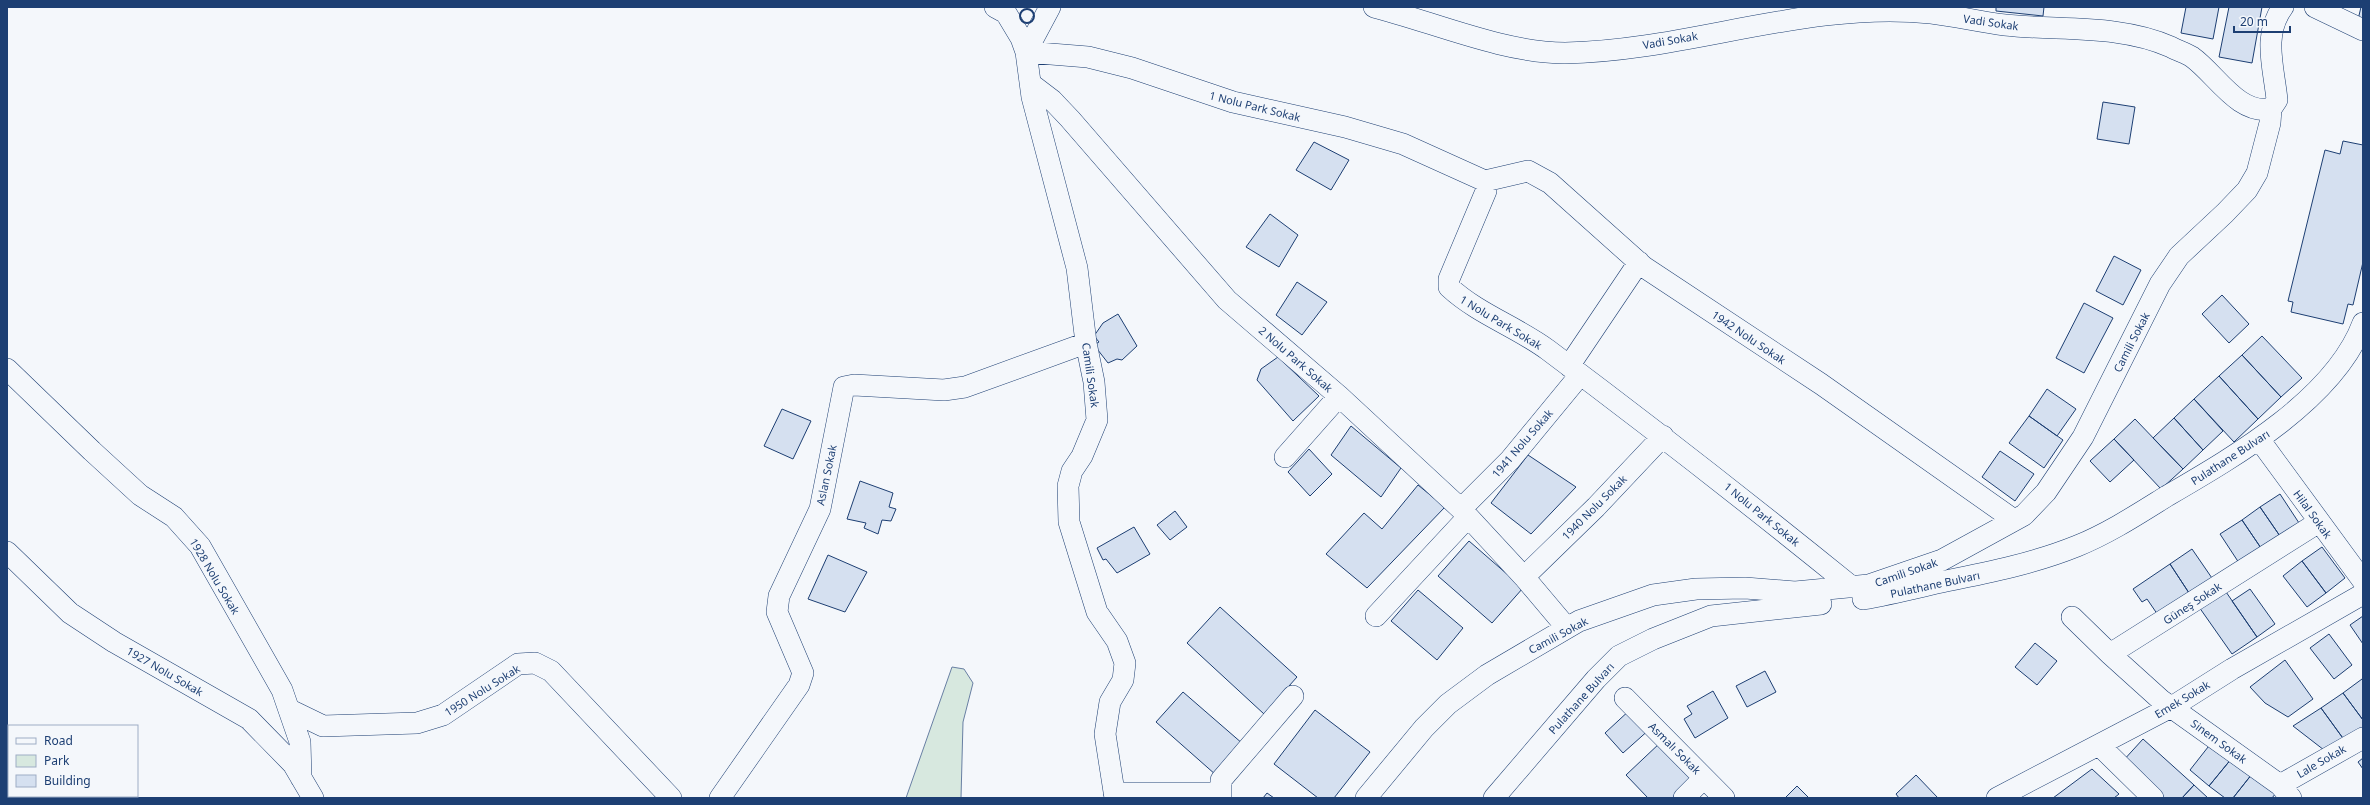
<svg xmlns="http://www.w3.org/2000/svg" width="2370" height="805" font-family="'Noto Sans',sans-serif">
  <style>
    .green { fill: #d7e8df; stroke: #687fa3 }
    .building { fill: #d5e0f0; stroke: #1d3f73 }
    .lines { fill: none; stroke-linecap: round; stroke-linejoin: round }
    .minor-casing { stroke: #1d3f73; stroke-width: 22 }
    .minor { stroke: #f4f7fb; stroke-width: 21 }
    .wall { stroke: #1d3f73; stroke-width: 2 }
    .labels { text-anchor: middle; dominant-baseline: central; stroke-width: 3; stroke-linejoin: round; paint-order: stroke }
    .street-label { font-size: 11px; fill: #1d3f73; stroke: #f4f7fb }
  </style>
  <rect width="100%" height="100%" fill="#f4f7fb"/>
  <path class="green" d="M952 667 964 669 973 683 963 722 961 798H906Z"/>
  <path class="building" d="M1996 7H2044L2043 16 1996 11Z
    M2186 7H2219L2213 39 2181 33Z
    M2229 7H2262L2252 63 2219 57Z
    M2361 7H2363V25L2357 24Z
    M2103 102 2135 107 2129 144 2097 139Z
    M2343 141 2363 145V262L2353 305 2348 304 2343 324 2291 312 2293 302 2288 301 2325 150 2340 154Z
    M1314 142 1349 160 1331 190 1296 170Z
    M1270 214 1298 235 1279 267 1246 247Z
    M2114 256 2141 270 2123 305 2096 291Z
    M1297 282 1327 302 1302 335 1276 315Z
    M2222 295 2249 324 2229 343 2202 314Z
    M2084 303 2113 318 2084 373 2056 358Z
    M1118 314 1137 346 1122 360 1117 359 1108 363 1094 345 1099 342 1094 336 1103 323Z
    M2262 336 2302 378 2281 397 2242 355Z
    M2242 355 2281 397 2258 419 2219 376Z
    M1278 357 1319 396 1293 421 1257 380 1261 369Z
    M2219 376 2258 419 2234 442 2194 399Z
    M2047 389 2076 409 2057 436 2029 416Z
    M2194 399 2223 431 2203 450 2174 418Z
    M782 409 811 421 793 459 764 446Z
    M2029 416 2063 440 2044 468 2009 443Z
    M2174 418 2203 450 2183 469 2153 438Z
    M2135 419 2183 469 2161 489 2114 439Z
    M1351 426 1401 468 1381 497 1331 455Z
    M2114 439 2134 460 2110 482 2090 461Z
    M1309 449 1332 474 1310 496 1288 472Z
    M2000 451 2034 474 2015 501 1982 477Z
    M1528 455 1576 487 1531 534 1491 503Z
    M860 481 893 493 889 507 896 509 891 521 882 520 878 534 864 528 866 523 847 519Z
    M1418 485 1445 507 1367 588 1326 554 1364 513 1382 529Z
    M2280 494 2301 526 2282 539 2260 507Z
    M2260 507 2282 539 2263 551 2242 520Z
    M1175 511 1187 527 1170 540 1157 525Z
    M2242 520 2263 551 2241 566 2220 534Z
    M1134 527 1150 554 1117 573 1106 559 1103 560 1097 548Z
    M1469 541 1523 588 1492 623 1438 576Z
    M2322 547 2345 578 2326 593 2302 561Z
    M2192 549 2214 581 2191 596 2170 564Z
    M828 555 867 572 845 612 808 599Z
    M2302 561 2326 593 2307 607 2283 576Z
    M2170 564 2191 596 2160 618 2147 599 2142 602 2133 589Z
    M2224 589 2257 637 2232 654 2199 607Z
    M2250 589 2275 624 2257 637 2232 601Z
    M1418 590 1463 628 1437 660 1391 621Z
    M1220 607 1297 677 1264 714 1187 643Z
    M2363 616V644L2350 625Z
    M2329 634 2352 665 2334 679 2310 648Z
    M2035 643 2057 661 2037 685 2015 667Z
    M2285 660 2313 699 2288 717 2265 703 2250 687Z
    M1765 671 1776 692 1747 707 1736 686Z
    M2362 679 2363 681V720L2343 693Z
    M1713 691 1728 718 1695 738 1684 719 1692 714 1687 706Z
    M1183 692 1243 744 1216 775 1156 722Z
    M2343 693 2363 720V728L2345 741 2321 708Z
    M1632 708 1651 728 1623 753 1605 733Z
    M2321 708 2345 741 2324 750 2293 726Z
    M1315 710 1370 752 1334 798H1318L1274 764Z
    M2143 739 2194 785 2182 798H2162L2122 762Z
    M1661 742 1695 777 1672 798H1648L1626 775Z
    M2212 742 2232 758 2209 786 2190 770Z
    M2232 758 2252 774 2233 798H2225L2209 786Z
    M2363 758V769L2358 762Z
    M2092 769 2119 794 2114 798H2053Z
    M2252 774 2276 793 2272 798H2233Z
    M1916 775 1938 798H1899L1896 794Z
    M2194 785 2208 798H2182Z
    M1797 786 1809 798H1785Z
    M1267 793 1274 798H1263Z"/>
  <g class="lines">
    <g class="minor-casing">
      <path id="minor" d="M995 7 1006 13 1021 38 1026 52 1032 97 1077 268 1086 343 1094 382 1097 420 1082 456 1072 471 1068 486 1069 522 1097 612 1117 641 1125 663 1123 680 1110 702 1105 734 1115 798
        M1050 7 1026 52 1088 57 1132 68 1233 102 1345 127 1403 144 1485 181 1486 191 1449 279V287C1478 314 1517 327 1548 350 1651 427 1752 506 1852 587
        M1374 7C1433 22 1504 53 1565 53 1688 51 1807 0 1931 13 1956 16 1980 22 2005 25 2060 31 2120 24 2171 47 2178 51 2186 53 2192 57 2216 74 2238 115 2271 109L2277 100C2274 68 2262 35 2283 7
        M2315 7 2363 30
        M1031 84 1052 100 1070 119 1227 300 1339 396 1461 509 1524 577 1567 628
        M1485 181 1528 171 1550 183 1644 267 1821 384 2014 520
        M1569 366 1639 262
        M7 369 92 451 140 495 174 517 200 546 282 690 300 742 301 778
        M2264 446 2363 581
        M1285 457 1339 396
        M1461 509 1510 460 1580 375
        M7 552 70 613 114 642 249 719 293 764 313 798
        M1524 577 1596 507 1663 436
        M1863 599C1891 594 1919 587 1946 581 1991 572 2035 563 2077 546 2109 533 2138 514 2167 496 2234 457 2335 399 2363 323
        M1376 616 1468 517
        M2072 617 2110 654 2319 522
        M2110 654 2161 700 2280 785 2291 798
        M1625 698 1724 798
        M290 710 323 726 417 723 443 715 518 664 535 663 551 671 671 798
        M2099 745 2153 798
        M7 759 9 760
        M2280 785 2363 738
        M1114 793H1221V798
        M1221 793V780L1293 696
        M51 796 53 798
        M720 798 799 685 803 673 777 612 779 596 820 509 844 387 854 385 944 390 965 387 1086 343
        M1366 798 1424 728 1448 704 1487 675 1579 621 1653 595 1696 589 1745 588 1795 592 1869 585 1942 560 2024 515 2046 492 2083 437 2160 284 2179 256 2225 213 2247 190 2257 173 2270 123 2271 109
        M1494 798 1596 679 1619 656 1653 639 1711 616 1821 604
        M1684 798 1704 778
        M1997 798 2175 705 2232 669 2363 594"/>
    </g>
    <use href="#minor" class="minor"/>
    <path class="wall" d="M1020 16a7 7 0 1 1 14 0a7 7 0 1 1-14 0Z"/>
  </g>
  <g class="labels">
    <g class="street-label">
      <text transform="translate(1991 22) rotate(8)">Vadi Sokak</text>
      <text transform="translate(1670 40) rotate(-10)">Vadi Sokak</text>
      <text transform="translate(1255 106) rotate(14)">1 Nolu Park Sokak</text>
      <text transform="translate(1501 322) rotate(31)">1 Nolu Park Sokak</text>
      <text transform="translate(1749 337) rotate(34)">1942 Nolu Sokak</text>
      <text transform="translate(2131 342) rotate(-63)">Camili Sokak</text>
      <text transform="translate(1296 359) rotate(41)">2 Nolu Park Sokak</text>
      <text transform="translate(1091 375) rotate(82)">Camili Sokak</text>
      <text transform="translate(1522 443) rotate(-49)">1941 Nolu Sokak</text>
      <text transform="translate(2230 457) rotate(-33)">Pulathane Bulvarı</text>
      <text transform="translate(826 475) rotate(-78)">Aslan Sokak</text>
      <text transform="translate(1594 507) rotate(-45)">1940 Nolu Sokak</text>
      <text transform="translate(1762 514) rotate(39)">1 Nolu Park Sokak</text>
      <text transform="translate(2313 514) rotate(54)">Hilal Sokak</text>
      <text transform="translate(1906 572) rotate(-19)">Camili Sokak</text>
      <text transform="translate(215 576) rotate(59)">1928 Nolu Sokak</text>
      <text transform="translate(1935 584) rotate(-12)">Pulathane Bulvarı</text>
      <text transform="translate(2192 603) rotate(-33)">Güneş Sokak</text>
      <text transform="translate(1558 635) rotate(-28)">Camili Sokak</text>
      <text transform="translate(165 671) rotate(30)">1927 Nolu Sokak</text>
      <text transform="translate(482 690) rotate(-32)">1950 Nolu Sokak</text>
      <text transform="translate(1581 698) rotate(-48)">Pulathane Bulvarı</text>
      <text transform="translate(2182 699) rotate(-31)">Emek Sokak</text>
      <text transform="translate(2219 741) rotate(36)">Sinem Sokak</text>
      <text transform="translate(1675 748) rotate(45)">Asmalı Sokak</text>
      <text transform="translate(2321 761) rotate(-30)">Lale Sokak</text>
    </g>
  </g>
  <rect width="2370" height="805" fill="none" stroke="#1d3f73" stroke-width="16"/>
  <rect x="8" y="725" width="130" height="72" fill="#f4f7fb" stroke="#9eadc5"/>
  <rect x="16" y="738" width="20" height="6" fill="#f4f7fb" stroke="#9eadc5"/>
  <text x="44" y="745" font-size="12" fill="#1d3f73">Road</text>
  <rect x="16" y="755" width="20" height="12" fill="#d7e8df" stroke="#9eadc5"/>
  <text x="44" y="765" font-size="12" fill="#1d3f73">Park</text>
  <rect x="16" y="775" width="20" height="12" fill="#d5e0f0" stroke="#9eadc5"/>
  <text x="44" y="785" font-size="12" fill="#1d3f73">Building</text>
  <path d="M2234 26v6h56v-6" fill="none" stroke="#1d3f73" stroke-width="2"/>
  <text x="2240" y="26" font-size="12" fill="#1d3f73" stroke="#f4f7fb" stroke-width="3" paint-order="stroke">20 m</text>
</svg>
